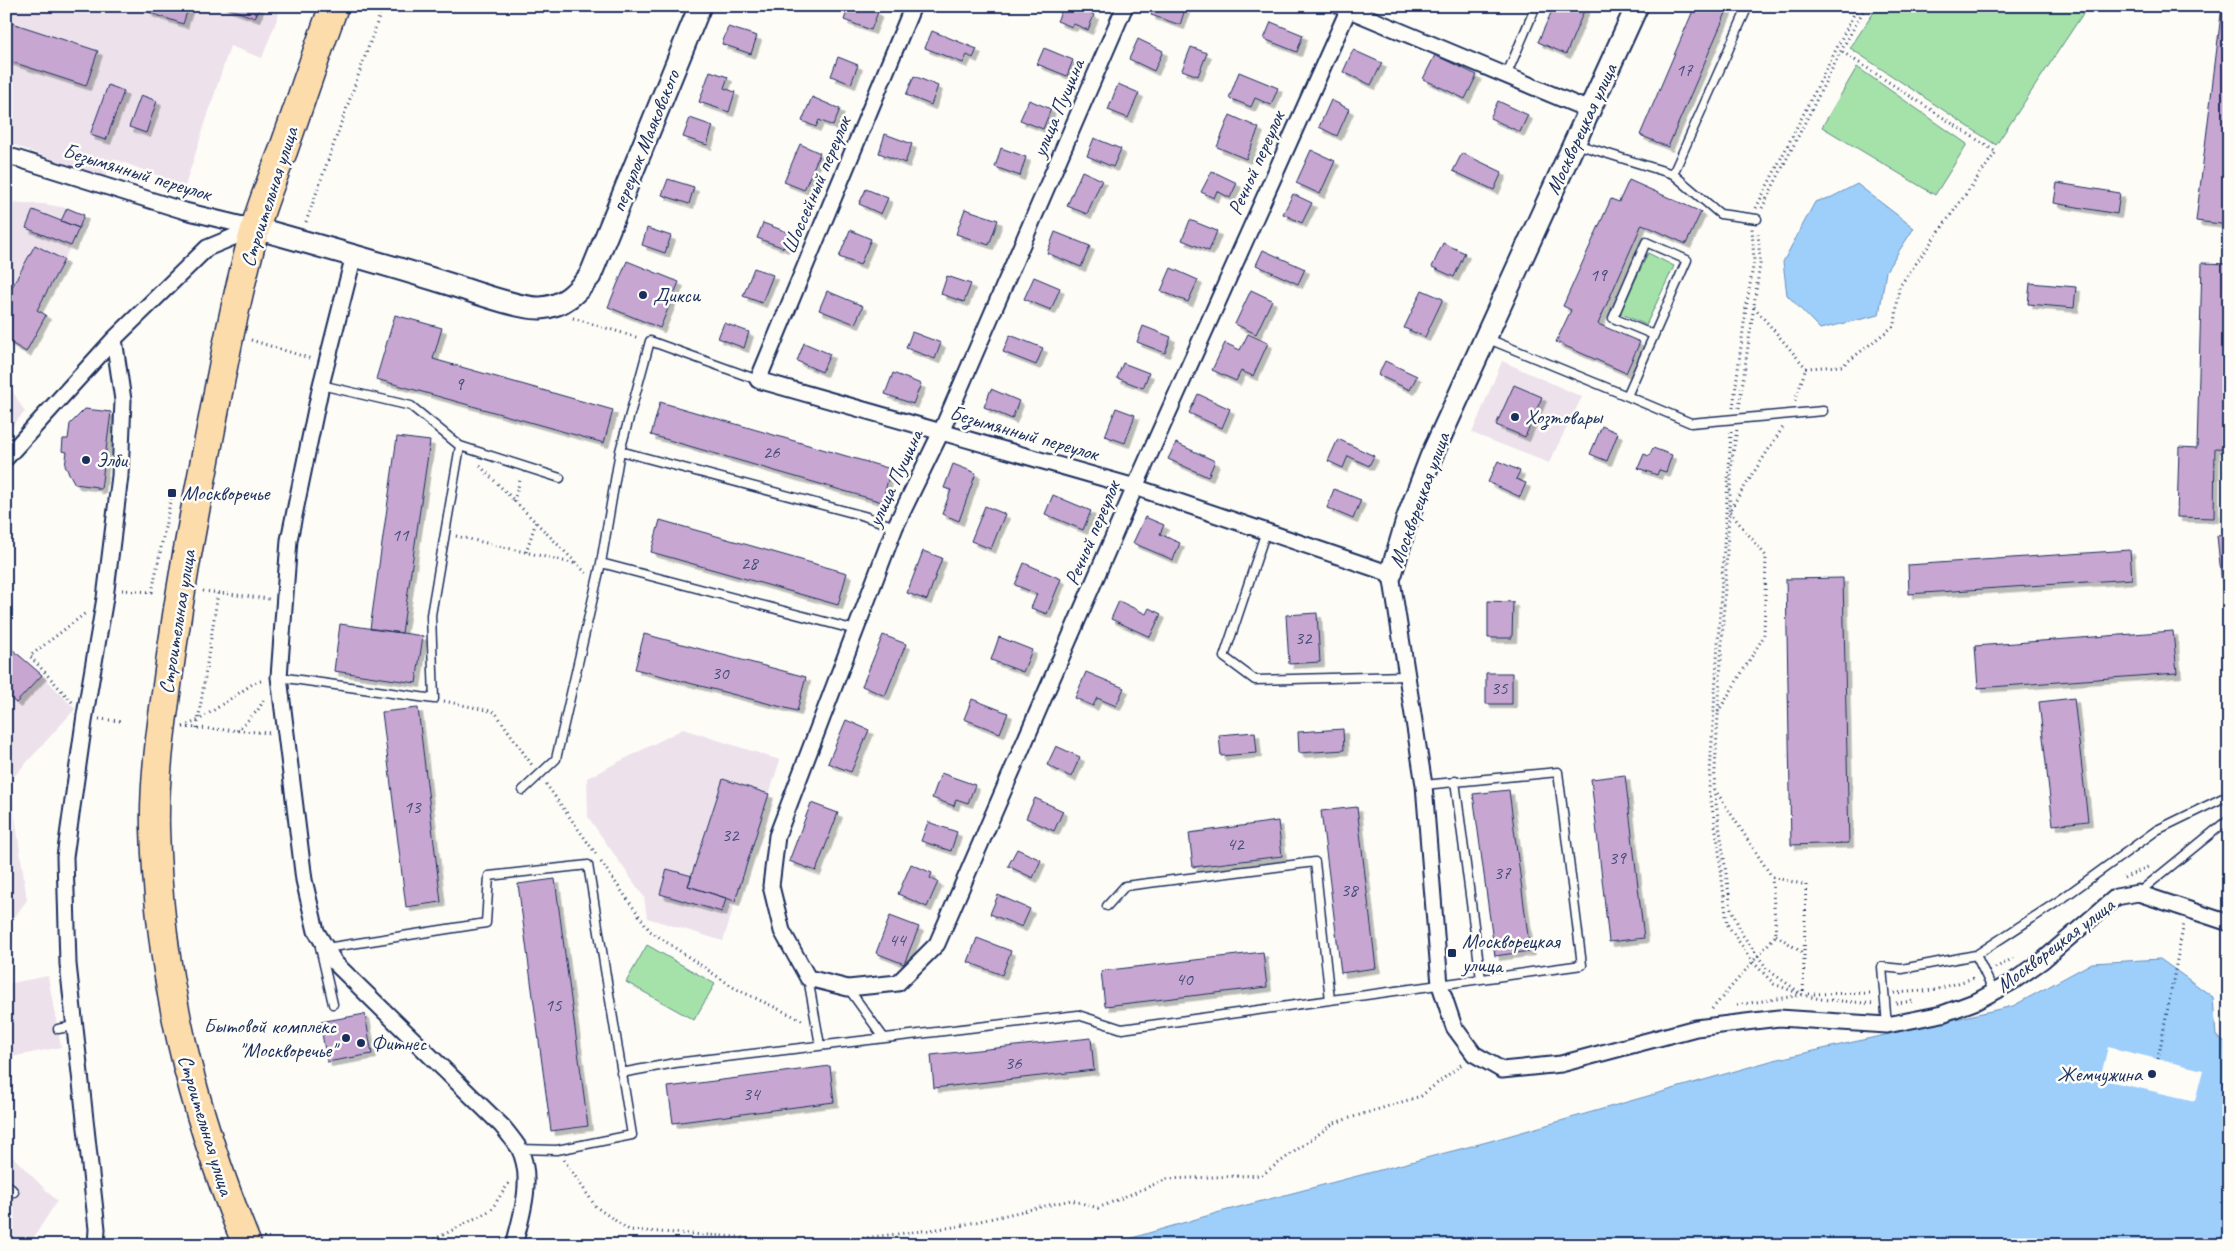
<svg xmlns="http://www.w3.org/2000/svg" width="2235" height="1251" font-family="Caveat,sans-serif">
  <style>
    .built { fill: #ede2ec }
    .green { fill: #a5e2a9; stroke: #608884 }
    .water { fill: #9dcffa; stroke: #698fbc }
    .pier { fill: #fdfcf7 }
    .building { fill: #c7a6d1; stroke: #1b2f5e; filter: url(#shadow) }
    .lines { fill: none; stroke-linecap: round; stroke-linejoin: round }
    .lane-casing { stroke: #1b2f5e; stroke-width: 11 }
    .street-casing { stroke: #1b2f5e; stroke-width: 19 }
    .secondary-casing { stroke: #1b2f5e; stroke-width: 25 }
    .highway-casing { stroke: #1b2f5e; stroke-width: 31 }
    .path { stroke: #1b2f5e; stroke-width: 3; stroke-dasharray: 1 4; stroke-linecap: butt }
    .lane { stroke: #fdfcf7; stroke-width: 8 }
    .street { stroke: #fdfcf7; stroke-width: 15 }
    .secondary { stroke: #fdfcf7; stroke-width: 21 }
    .highway { stroke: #fddcac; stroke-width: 28 }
    .poi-dot { fill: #1b2f5e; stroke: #fdfcf7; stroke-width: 2 }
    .labels { text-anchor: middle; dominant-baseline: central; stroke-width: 5; stroke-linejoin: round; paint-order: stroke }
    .number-label { font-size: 19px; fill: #464d7b }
    .street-label { font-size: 21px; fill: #1b2f5e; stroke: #fdfcf7 }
    .poi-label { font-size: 21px; fill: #1b2f5e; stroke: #fdfcf7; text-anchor: start }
  </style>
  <defs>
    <filter id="shadow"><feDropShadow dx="4.5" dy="4.5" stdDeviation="0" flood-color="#0004"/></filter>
  </defs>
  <rect width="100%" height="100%" fill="#fdfcf7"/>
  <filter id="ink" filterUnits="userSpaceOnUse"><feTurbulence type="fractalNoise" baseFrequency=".02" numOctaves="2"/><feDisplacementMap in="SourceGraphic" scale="10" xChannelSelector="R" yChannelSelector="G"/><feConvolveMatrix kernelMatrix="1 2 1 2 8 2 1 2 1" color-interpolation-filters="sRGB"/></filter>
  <g filter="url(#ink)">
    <path class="built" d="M6 6H282L262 58 230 46 185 186 114 159 104 179 6 142Z
      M6 202 44 204 67 208 84 215 70 248 37 310 46 315 26 352 6 340Z
      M1502 361 1582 397 1549 463 1472 433Z
      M6 385 10 387 25 412 6 432Z
      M6 644 42 675 75 709 10 781 27 900 6 929Z
      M683 729 780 760 723 941 647 918 644 897 588 817 587 778Z
      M48 976 61 1047 6 1058V984Z
      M6 1150 57 1201 29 1245H6Z"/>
    <path class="green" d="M1878 6H2088L1996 145 1850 48Z
      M1857 67 1967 144 1935 195 1822 127Z
      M1648 253 1674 266 1646 325 1620 313Z
      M647 945 715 984 694 1020 626 982Z"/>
    <path class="water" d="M1857 184 1914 228 1886 271 1879 315 1820 329 1787 295 1783 262 1815 202 1832 197Z
      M2160 959 2213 997 2216 1036 2229 1044V1245H1108L1220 1212 1487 1142 1774 1060 2013 1006 2092 963Z"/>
    <path class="pier" d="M2108 1047 2203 1070 2195 1101 2100 1079Z"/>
    <path class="building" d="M150 6H182L188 9 183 24 148 12Z
      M222 6H260L255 18Z
      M849 6H864L878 12 871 30 844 20Z
      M1064 6H1074L1094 15 1088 30 1074 24 1072 27 1057 21Z
      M1154 6H1186L1180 25 1151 15Z
      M1554 6H1586L1566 54 1538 42Z
      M1695 6H1729L1668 147 1640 135Z
      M2222 6H2229V225L2196 221Z
      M6 21 98 51 86 86 6 60Z
      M1271 22 1303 35 1297 52 1264 39Z
      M728 27 757 36 751 54 722 44Z
      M932 31 977 49 973 58 967 55 963 63 925 48Z
      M1138 39 1163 51 1154 71 1129 59Z
      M1191 47 1207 53 1198 76 1182 70Z
      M1044 48 1073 60 1067 76 1037 64Z
      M1353 50 1382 63 1371 85 1343 72Z
      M1435 55 1477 75 1465 99 1423 79Z
      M838 57 858 65 851 84 831 76Z
      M710 71 728 77 724 88 735 92 729 112 699 102Z
      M1239 72 1278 88 1271 105 1255 98 1251 107 1229 98Z
      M914 76 938 86 931 105 906 95Z
      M1118 84 1139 93 1128 118 1108 110Z
      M108 85 124 91 106 140 90 135Z
      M141 95 157 101 146 133 129 127Z
      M812 97 840 109 833 126 819 120 816 127 802 121Z
      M1029 100 1051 109 1043 129 1020 120Z
      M1331 100 1349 109 1337 136 1319 127Z
      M1498 101 1528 115 1520 132 1490 118Z
      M1230 115 1259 128 1246 159 1217 147Z
      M690 118 713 126 707 145 683 137Z
      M885 134 912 144 905 163 879 153Z
      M1094 138 1121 149 1113 167 1087 156Z
      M800 144 820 153 804 190 784 182Z
      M1001 148 1026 157 1020 176 995 167Z
      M1311 150 1335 161 1320 194 1296 183Z
      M1462 153 1502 172 1494 190 1453 171Z
      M1082 171 1102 180 1087 214 1067 206Z
      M1212 171 1237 183 1230 198 1217 191 1214 198 1201 192Z
      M668 179 694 187 689 204 662 195Z
      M1629 180 1701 212 1686 244 1642 224 1598 324 1640 342 1626 373 1556 342 1571 310 1563 306 1611 199 1619 202Z
      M2057 183 2120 193 2117 214 2054 203Z
      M866 189 888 198 881 214 859 204Z
      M1293 194 1312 203 1302 223 1283 214Z
      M67 208 84 215 79 228 61 221Z
      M965 209 998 220 989 245 956 234Z
      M33 210 79 228 71 246 26 228Z
      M1190 220 1217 231 1209 251 1182 240Z
      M763 223 790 233 784 248 757 238Z
      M647 228 671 236 665 253 642 245Z
      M850 230 871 239 860 265 839 257Z
      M1055 232 1090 246 1081 267 1047 253Z
      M1443 243 1465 253 1454 277 1432 267Z
      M35 245 64 260 37 310 46 315 26 352 6 340V298Z
      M1263 250 1305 269 1298 284 1256 265Z
      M627 261 679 282 660 328 608 307Z
      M2202 263 2229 264V449L2215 448 2214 518 2177 517 2179 447 2197 448Z
      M754 268 773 275 762 303 743 296Z
      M1171 268 1198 280 1188 302 1161 291Z
      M947 276 971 284 964 302 941 294Z
      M1034 277 1060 288 1051 310 1024 299Z
      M2030 283 2076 287 2074 308 2028 304Z
      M1251 290 1272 300 1256 334 1235 324Z
      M1422 290 1443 299 1425 337 1404 328Z
      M827 291 863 306 855 324 819 310Z
      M395 315 442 328 433 359 613 410 604 443 376 379Z
      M724 323 749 332 744 348 718 338Z
      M1143 326 1171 337 1165 353 1137 342Z
      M912 332 941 343 935 359 906 348Z
      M1248 334 1268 343 1253 376 1241 371 1236 381 1212 370 1225 343 1240 350Z
      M1010 335 1043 348 1036 365 1003 352Z
      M804 343 830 354 822 372 797 361Z
      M1385 361 1417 376 1410 390 1378 375Z
      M1123 363 1149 373 1143 388 1117 378Z
      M893 373 921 384 913 404 885 394Z
      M1514 385 1542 397 1525 437 1496 425Z
      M991 389 1019 401 1012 419 984 407Z
      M1198 394 1230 409 1222 428 1189 413Z
      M660 402 891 469 882 502 651 435Z
      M1116 408 1135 415 1125 443 1105 436Z
      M85 409 111 412 101 489H97V487L75 484 65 466 67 452 62 451 63 439H68L70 424Z
      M1602 426 1618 433 1607 461 1590 454Z
      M397 437 430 441 402 633 370 629Z
      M1338 439 1374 456 1369 466 1348 456 1343 468 1328 461Z
      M1176 443 1215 461 1208 477 1168 459Z
      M1653 448 1672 455 1666 472 1659 470 1657 475 1638 468 1644 454 1649 456Z
      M1498 461 1520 471 1516 479 1526 483 1520 497 1488 482Z
      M953 464 976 473 959 521 942 514 951 490 944 488Z
      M1334 489 1361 500 1353 519 1327 508Z
      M1053 495 1091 511 1083 530 1045 514Z
      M985 506 1005 514 991 549 971 541Z
      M1145 517 1164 525 1160 534 1180 543 1173 560 1133 543Z
      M660 520 847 573 838 605 651 552Z
      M2229 534V583L2222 584 2217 536Z
      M2130 550 2132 579 1909 594 1908 565Z
      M923 551 942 558 927 600 907 593Z
      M1024 563 1061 579 1047 614 1031 608 1037 594 1015 585Z
      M1843 578 1849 843 1791 845 1786 579Z
      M1119 601 1146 614 1149 608 1161 614 1150 637 1111 619Z
      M1488 601 1513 602 1512 638H1488Z
      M1317 613 1320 662 1289 664 1286 615Z
      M340 624 423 636 416 683 334 671Z
      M2173 631 2177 673 1978 688 1975 646Z
      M644 634 806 677 797 711 635 669Z
      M883 635 906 644 885 696 862 686Z
      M999 637 1032 650 1023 672 991 660Z
      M6 644 42 675 16 703 6 694Z
      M1086 672 1124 688 1116 706 1097 698 1093 706 1075 698Z
      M1486 673H1512V704H1486Z
      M2074 698 2088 821 2053 825 2039 702Z
      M972 699 1008 713 1000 733 964 719Z
      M418 708 441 902 406 907 382 712Z
      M846 720 869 730 851 772 828 763Z
      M1343 729 1344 750 1299 753 1298 732Z
      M1255 732 1257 753 1221 756 1219 735Z
      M1056 746 1080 757 1071 777 1047 765Z
      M941 773 975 785 968 803 956 799 954 806 932 798Z
      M1625 775 1644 938 1609 942 1591 779Z
      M723 779 769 794 735 901 688 886Z
      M1509 790 1530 951 1495 956 1473 794Z
      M1035 798 1063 811 1054 831 1026 818Z
      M811 803 838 813 816 871 789 861Z
      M1357 807 1376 968 1341 973 1321 811Z
      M1278 821 1282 856 1193 867 1189 833Z
      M928 822 957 832 951 851 921 841Z
      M1017 849 1041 860 1033 878 1008 866Z
      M911 864 932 873 930 878 938 882 927 907 898 894Z
      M667 869 692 876 688 886 726 898 722 912 660 894Z
      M555 879 588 1126 551 1131 518 884Z
      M998 895 1030 909 1022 927 990 914Z
      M890 916 919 927 904 964 876 953Z
      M977 938 1011 951 1002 975 968 962Z
      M1263 952 1267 987 1105 1006 1101 971Z
      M365 1014 372 1054 327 1062 320 1022Z
      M1091 1038 1094 1070 934 1088 931 1055Z
      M830 1066 834 1102 673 1123 668 1087Z"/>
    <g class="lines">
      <g class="lane-casing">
        <path id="lane" d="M1506 76 1536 6
          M1576 144 1673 174 1748 6
          M1673 174 1720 214 1757 219
          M1486 338 1627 396 1654 335 1613 318 1646 242 1687 260 1654 335
          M758 380 650 341 620 451 864 516 895 527
          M321 385 411 406 460 446 560 478
          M1627 396 1691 423 1823 411
          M1266 531 1224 657 1255 680 1406 676
          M601 563 856 630
          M279 677 434 699 431 615 460 446
          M1455 781 1481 979
          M523 790 556 759 601 563 620 451
          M2138 893 2229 819
          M1107 906 1125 886 1315 862 1330 1000
          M320 947 333 1004
          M326 948 486 923 489 876 588 865 632 1135 557 1150 519 1149
          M1976 955 2063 898 2157 830 2229 795
          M808 978 820 1045
          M848 988 884 1038
          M1887 1025 1882 967 1902 969 1976 955 1994 992
          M58 1029 74 1026
          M621 1073 675 1063 1078 1015 1122 1029 1582 965 1558 772 1424 785
          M6 1183 14 1192"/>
      </g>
      <g class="street-casing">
        <path id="street" d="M913 6 758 380 1135 487 1391 574 1424 785 1440 985 1454 1027 1474 1054 1502 1070 1561 1064 1696 1028 1779 1018 1887 1025 1942 1014 1977 1001 2012 982 2042 961 2116 897 2138 893 2229 923
          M1125 6 941 432 895 527 777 836 771 886 782 931 808 978 848 988 898 983 937 944 1135 487 1350 6
          M1340 6 1589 110
          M6 155 185 211 255 228
          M354 255 321 385 289 540 279 677 304 880 316 931 335 963 502 1126C508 1133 514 1141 519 1148 534 1177 522 1215 514 1245
          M6 458 114 339 207 248 255 228
          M96 1245 97 1229 68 964 65 857 85 715 105 598 120 476 123 400 114 339"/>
      </g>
      <g class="secondary-casing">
        <path id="secondary" d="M255 228C320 246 385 264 449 284 471 291 519 309 541 308 564 306 576 293 590 276L700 6
          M1391 574 1408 517 1431 457 1637 6"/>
      </g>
      <g class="highway-casing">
        <path id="highway" d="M247 1245C191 1108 159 977 155 828 154 786 159 743 165 701 173 637 183 574 195 511 214 418 229 322 255 229 262 203 273 177 283 151 300 103 316 54 334 6"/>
      </g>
      <path class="path" d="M1756 208 1858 6
        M1762 208 1841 51 1866 6
        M306 222 383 6
        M1754 307 1806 368 1842 366 1895 325 1899 287 1996 152 1841 51
        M573 318 639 338
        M251 340 312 359
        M1795 401 1806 368
        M1733 408 1746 308 1754 261 1752 228
        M1739 408 1760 264 1758 231
        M1731 432 1709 789 1718 843 1727 924 1752 961 1774 984 1803 995 1820 999 1875 1004
        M480 466 587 574
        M514 501 521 477
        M456 536 576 564
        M526 552 536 522
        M122 590 152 592 172 493
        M203 591 269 599
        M444 701 495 712 532 765
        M72 702 30 656 87 612
        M1718 712 1764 636 1766 556 1729 511 1783 427
        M99 719 120 721
        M183 727 199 720 254 683 264 680
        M183 727 272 733
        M197 728 218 593
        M237 731 258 710 265 698
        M546 784 596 854
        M1714 789 1731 908 1742 934 1768 970 1799 992
        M601 862 650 931 736 989 804 1021
        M1772 877 1806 885 1803 995
        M2124 878 2150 866
        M1776 935 1803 953
        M1995 968 2016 957
        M1894 993 1935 990 1974 978
        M1809 994 1873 993
        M1896 1003 1915 1001
        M1737 1005 1802 995
        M1712 1009 1776 935 1772 877 1714 788 1732 459 1737 429
        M2158 1059 2184 923
        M564 1160 596 1207 629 1230 737 1237 783 1245
        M420 1245 441 1236 491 1210 510 1181
        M808 1245 954 1227 1071 1200 1098 1208 1167 1179 1262 1175 1334 1123 1421 1096 1462 1064"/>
      <use href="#lane" class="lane"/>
      <use href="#street" class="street"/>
      <use href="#secondary" class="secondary"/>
      <use href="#highway" class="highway"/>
    </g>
  </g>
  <g class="poi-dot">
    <circle cx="643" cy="295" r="5"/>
    <circle cx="1515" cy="417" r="5"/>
    <circle cx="86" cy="460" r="5"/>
    <rect x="167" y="488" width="10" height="10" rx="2.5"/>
    <rect x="1447" y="948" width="10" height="10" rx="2.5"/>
    <circle cx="346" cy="1038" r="5"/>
    <circle cx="361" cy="1043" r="5"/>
    <circle cx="2152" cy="1074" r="5"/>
  </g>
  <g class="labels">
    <g class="number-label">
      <text x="1684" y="70">17</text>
      <text x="1598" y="275">19</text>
      <text x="459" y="384">9</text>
      <text x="771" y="452">26</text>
      <text x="400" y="535">11</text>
      <text x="749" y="563">28</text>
      <text x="1303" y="638">32</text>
      <text x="720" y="673">30</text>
      <text x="1499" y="688">35</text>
      <text x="412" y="807">13</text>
      <text x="730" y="835">32</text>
      <text x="1235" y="844">42</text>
      <text x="1617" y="858">39</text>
      <text x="1502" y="873">37</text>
      <text x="1349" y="890">38</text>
      <text x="897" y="940">44</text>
      <text x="1184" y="979">40</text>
      <text x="553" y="1005">15</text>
      <text x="1013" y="1063">36</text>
      <text x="751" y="1094">34</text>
    </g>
    <g class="street-label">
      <text transform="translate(1058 108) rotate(-67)">улица Пущина</text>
      <text transform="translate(1581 129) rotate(-65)">Москворецкая улица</text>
      <text transform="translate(645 141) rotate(-68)">переулок Маяковского</text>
      <text transform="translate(1256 163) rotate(-66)">Речной переулок</text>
      <text transform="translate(137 172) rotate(17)">Безымянный переулок</text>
      <text transform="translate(816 185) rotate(-67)">Шоссейный переулок</text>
      <text transform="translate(269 197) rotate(-72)">Строительная улица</text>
      <text transform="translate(1024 433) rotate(16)">Безымянный переулок</text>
      <text transform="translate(895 478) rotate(-65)">улица Пущина</text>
      <text transform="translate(1419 500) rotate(-70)">Москворецкая улица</text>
      <text transform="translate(1092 533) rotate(-67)">Речной переулок</text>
      <text transform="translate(177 622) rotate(-81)">Строительная улица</text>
      <text transform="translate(2055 945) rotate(-37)">Москворецкая улица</text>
      <text transform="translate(206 1125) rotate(73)">Строительная улица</text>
    </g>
    <g class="poi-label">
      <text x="653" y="295">Дикси</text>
      <text x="1525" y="417">Хозтовары</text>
      <text x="96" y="460">Элби</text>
      <text x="182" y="493">Москворечье</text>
      <text x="1462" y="941">Москворецкая<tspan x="1462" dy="24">улица</tspan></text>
      <text x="336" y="1026" text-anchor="end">Бытовой комплекс<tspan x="336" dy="24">"Москворечье"</tspan></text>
      <text x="371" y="1043">Фитнес</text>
      <text x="2142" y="1074" text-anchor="end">Жемчужина</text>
    </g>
  </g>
  <rect width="2235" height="1251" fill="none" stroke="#fdfcf7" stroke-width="25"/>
  <rect x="12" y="12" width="2210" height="1226" fill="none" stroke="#1b2f5e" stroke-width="2" filter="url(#ink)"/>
</svg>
